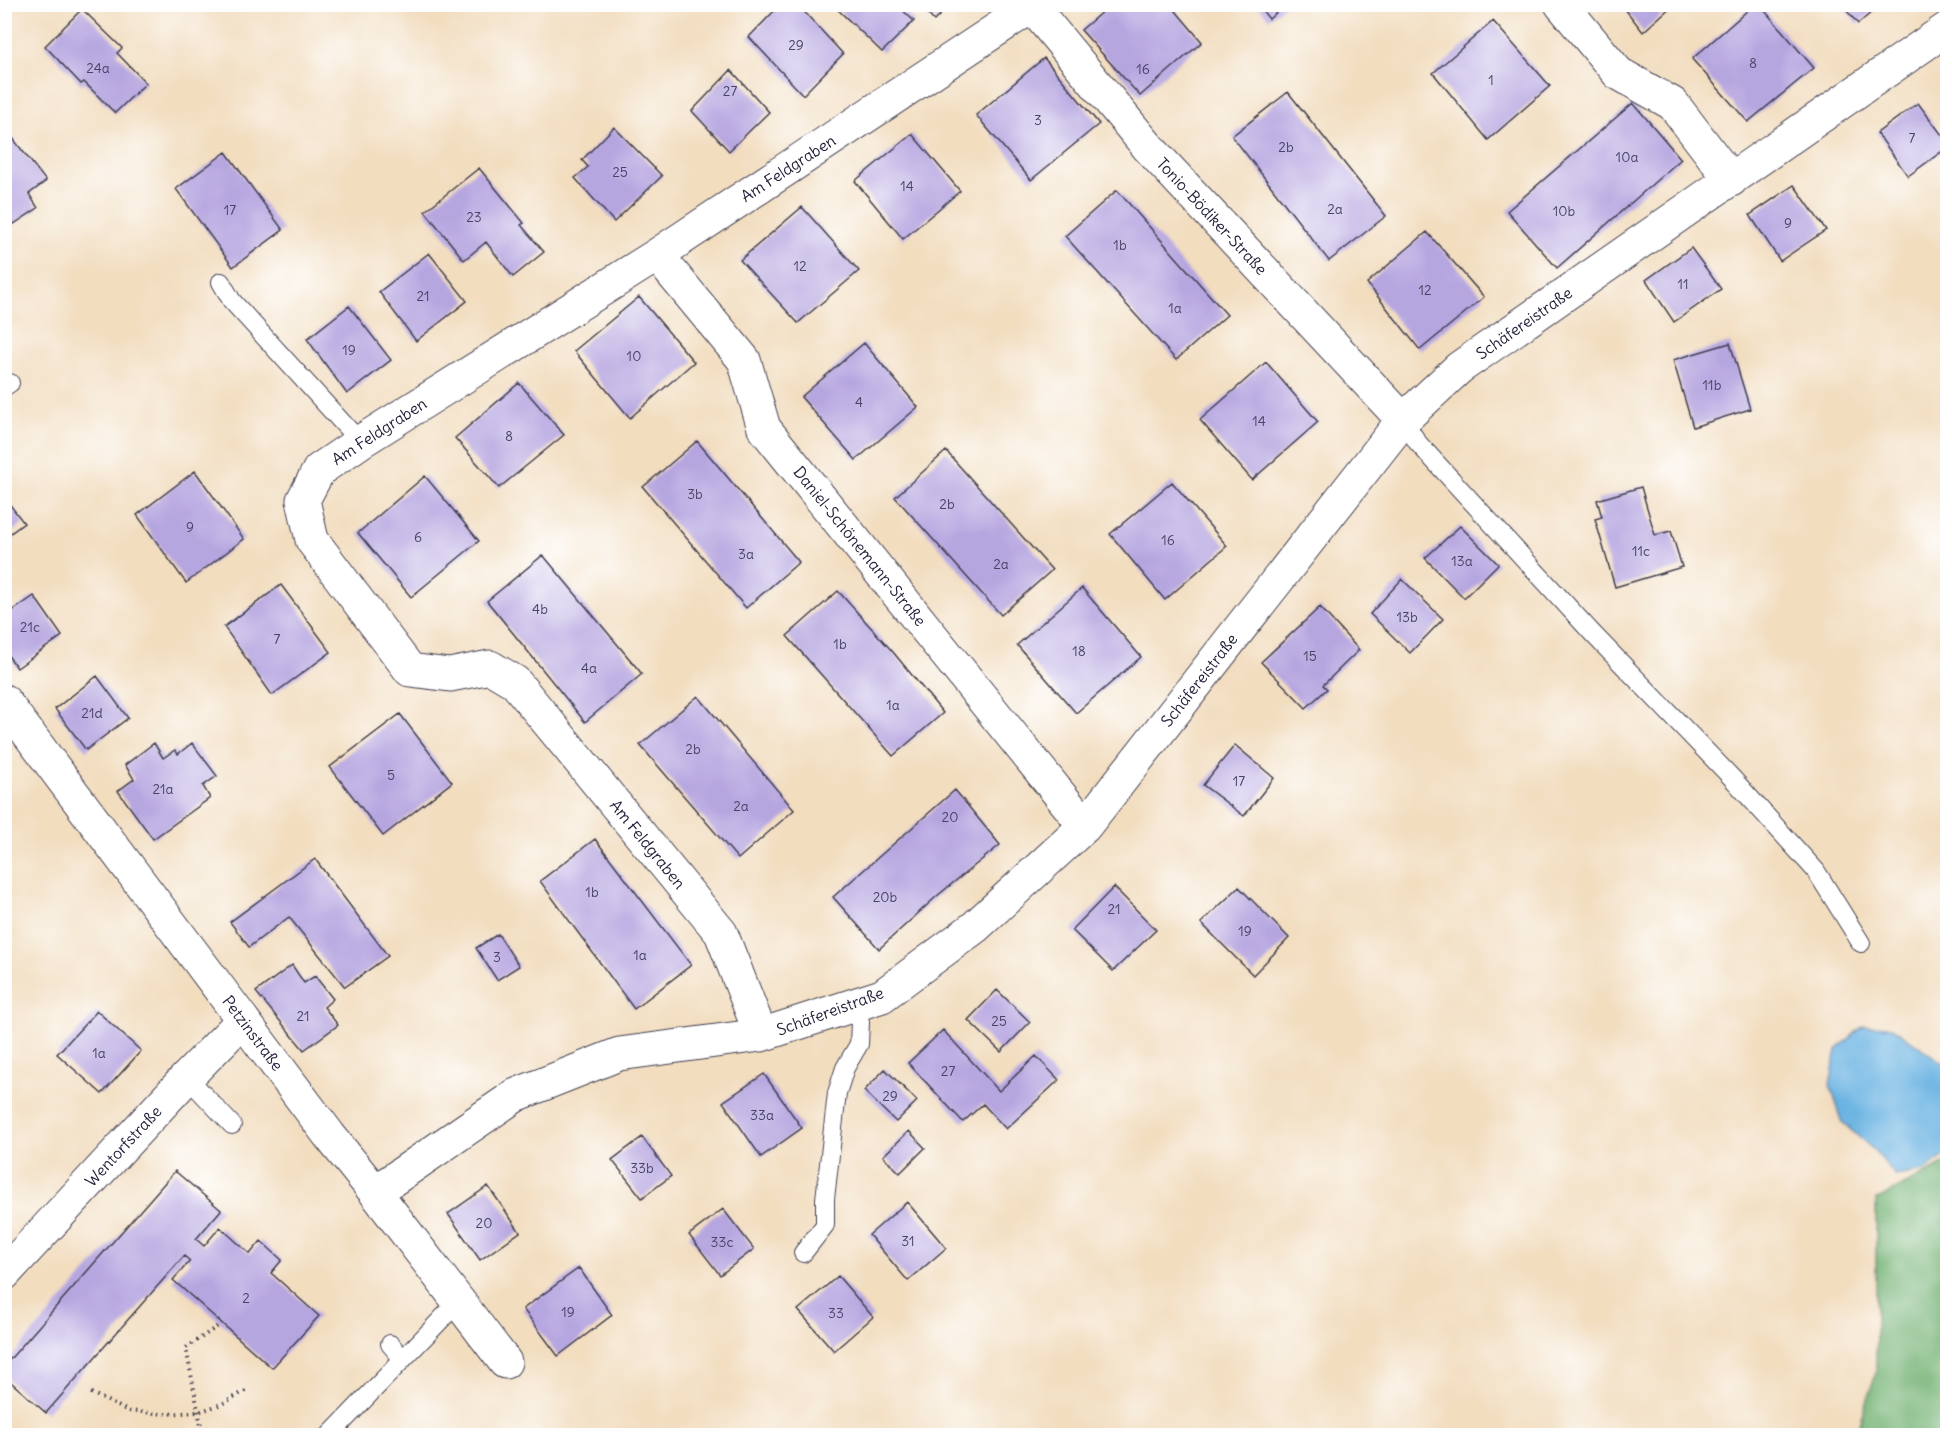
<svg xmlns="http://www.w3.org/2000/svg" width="1952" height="1440" font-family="Delius,sans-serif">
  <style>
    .forest { fill: #74b274; stroke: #4b6a58; stroke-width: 1.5 }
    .water { fill: #6ab3e2; stroke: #466a8e; stroke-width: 1.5 }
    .building { fill: #b6a6e0 }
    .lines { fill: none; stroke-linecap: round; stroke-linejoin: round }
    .service-casing { stroke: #413e4f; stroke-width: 20 }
    .minor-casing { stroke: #413e4f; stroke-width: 35 }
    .path { stroke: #413e4f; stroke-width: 4; stroke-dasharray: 1.5 4.5; stroke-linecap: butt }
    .service { stroke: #fff; stroke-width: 18 }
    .minor { stroke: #fff; stroke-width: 33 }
    .labels { text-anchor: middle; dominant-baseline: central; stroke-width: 5; stroke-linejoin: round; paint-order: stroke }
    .number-label { font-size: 14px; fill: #474364 }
    .street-label { font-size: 16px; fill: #22223b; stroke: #fff }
  </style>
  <rect width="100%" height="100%" fill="#fff"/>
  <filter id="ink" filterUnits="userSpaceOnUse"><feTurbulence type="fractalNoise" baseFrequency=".0167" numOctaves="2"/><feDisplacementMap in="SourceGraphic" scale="12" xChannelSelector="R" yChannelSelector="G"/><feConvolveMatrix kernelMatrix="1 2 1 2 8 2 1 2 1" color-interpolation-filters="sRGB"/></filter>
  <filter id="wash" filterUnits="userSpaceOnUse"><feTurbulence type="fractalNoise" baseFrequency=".008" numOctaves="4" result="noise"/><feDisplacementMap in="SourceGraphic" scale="24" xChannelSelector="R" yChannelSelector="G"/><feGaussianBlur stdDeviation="1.35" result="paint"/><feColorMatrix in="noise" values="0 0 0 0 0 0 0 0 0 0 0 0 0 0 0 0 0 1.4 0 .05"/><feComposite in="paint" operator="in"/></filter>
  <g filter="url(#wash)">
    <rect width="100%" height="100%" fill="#f2ddbf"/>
    <path class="forest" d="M1947 1162V1435H1855L1876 1373V1200Z"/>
    <path class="water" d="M1863 1026 1892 1027 1947 1066V1154L1924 1171 1896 1176 1875 1151 1843 1123 1830 1085 1837 1050Z"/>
    <g id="blocks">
      <path class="building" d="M781 4H797L843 54 803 95 749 37Z
        M832 4H896L914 21 882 52Z
        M918 4H951L934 21Z
        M1111 4H1170L1202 42 1140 96 1081 30Z
        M1257 4H1286L1269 19Z
        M1621 4H1674L1643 32Z
        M1755 4H1759L1814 68 1748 122 1692 59Z
        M1841 4H1881L1858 24Z
        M82 9 122 48 117 53 146 83 115 113 84 82 81 84 45 46Z
        M1493 21 1550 86 1488 140 1433 73Z
        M1044 58 1099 124 1031 180 976 115Z
        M731 70 769 112 729 151 692 111Z
        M1288 92 1386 216 1329 261 1232 136Z
        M1633 103 1681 159 1557 268 1507 211Z
        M1918 103 1948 143V147L1908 176 1877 133Z
        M614 127 662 176 614 222 575 178 588 167 582 160Z
        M912 134 960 191 903 239 855 181Z
        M11 136 46 181 29 194 38 208 14 224 4 211V140Z
        M226 152 283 230 233 267 176 189Z
        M479 168 524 223 521 225 544 252 513 277 486 242 464 260 425 211Z
        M1794 185 1826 230 1780 261 1750 215Z
        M1117 190 1227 315 1176 360 1065 236Z
        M802 207 859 271 798 323 740 260Z
        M1427 232 1484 297 1420 350 1367 283Z
        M1691 248 1721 289 1674 322 1646 280Z
        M429 253 467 301 416 341 379 292Z
        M639 297 694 362 630 418 574 351Z
        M349 306 391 360 347 394 307 339Z
        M864 343 918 407 856 460 801 397Z
        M1730 343 1750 409 1693 427 1673 360Z
        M1266 362 1318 422 1252 480 1200 420Z
        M519 383 564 435 499 488 455 438Z
        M697 441 799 562 746 608 643 487Z
        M946 451 1052 570 1001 615 895 497Z
        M195 471 244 539 186 583 137 515Z
        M425 476 479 541 411 597 358 533Z
        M1172 482 1227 546 1165 600 1110 534Z
        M1641 487 1655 535 1671 531 1682 567 1615 587 1595 519 1602 517 1597 500Z
        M4 497 24 523 4 538Z
        M1460 526 1498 564 1464 598 1425 558Z
        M543 555 642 674 585 722 487 601Z
        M1402 579 1443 619 1410 653 1370 614Z
        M281 585 331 652 272 695 224 627Z
        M1082 588 1141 657 1076 713 1017 645Z
        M838 591 893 652 943 713 893 756 787 636Z
        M34 596 62 636 17 668 4 650V617Z
        M1320 607 1359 650 1323 685 1327 689 1306 708 1261 662Z
        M97 676 128 718 86 750 55 709Z
        M698 696 794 810 738 859 640 745Z
        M400 714 452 782 383 836 330 767Z
        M154 743 163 758 175 750 178 754 192 743 217 776 203 786 210 798 153 839 118 791 134 779 125 765Z
        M1235 745 1274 778 1244 816 1203 785Z
        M955 790 1000 845 937 896 879 949 833 897Z
        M595 839 691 965 634 1009 540 881Z
        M315 859 388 956 345 987 289 917 249 947 230 922Z
        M1114 887 1156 930 1113 971 1072 930Z
        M1239 887 1289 938 1253 975 1201 923Z
        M498 934 519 966 497 980 476 948Z
        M292 965 304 983 315 976 333 999 324 1007 338 1025 304 1050 256 992Z
        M997 990 1030 1022 1001 1052 968 1020Z
        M97 1011 141 1051 102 1094 57 1054Z
        M943 1030 999 1091 1036 1056 1059 1080 1006 1129 983 1104 963 1122 908 1063Z
        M885 1069 917 1101 896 1122 864 1091Z
        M764 1074 802 1128 761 1157 723 1102Z
        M909 1131 925 1148 900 1173 883 1156Z
        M642 1137 671 1176 642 1198 612 1160Z
        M175 1171 221 1210 196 1239 204 1246 220 1227 250 1254 261 1241 282 1260 271 1273 319 1316 272 1368 173 1280 190 1261 184 1256 46 1413 4 1376V1366Z
        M488 1186 520 1232 480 1260 448 1214Z
        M907 1202 946 1248 908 1281 869 1235Z
        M723 1209 754 1249 720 1275 689 1235Z
        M579 1268 612 1315 558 1356 523 1309Z
        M838 1276 873 1317 834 1351 798 1310Z"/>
    </g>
  </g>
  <g filter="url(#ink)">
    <use href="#blocks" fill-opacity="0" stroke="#413e4f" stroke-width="1.5"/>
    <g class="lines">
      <g class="service-casing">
        <path id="service" d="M221 282 232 301 360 442
          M4 387 10 383
          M1403 420 1418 443 1593 634 1732 778 1816 871 1861 943
          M187 1077 232 1125
          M803 1253 825 1225V1199L837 1093 845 1068 859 1044 860 1022 857 1004
          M390 1344 403 1359
          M329 1436 458 1302"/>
      </g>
      <g class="minor-casing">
        <path id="minor" d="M1030 4 1148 147 1403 420
          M1561 4 1618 73 1673 104 1731 180
          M657 255 744 360 764 428 1085 826
          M4 701 329 1135 375 1192 505 1362
          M761 1035 721 933 515 682 490 667 450 675 410 670 312 540 303 500 319 470 360 442 657 255 1035 4
          M375 1192 516 1095 619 1054 761 1035 882 996 975 927 1085 826 1403 420 1459 368 1948 28
          M4 1274 187 1077 243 1020"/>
      </g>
      <path class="path" d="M91 1393 128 1411 166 1414 198 1412 222 1404 247 1390
        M203 1436 186 1348 218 1326"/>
      <use href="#service" class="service"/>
      <use href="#minor" class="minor"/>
    </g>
  </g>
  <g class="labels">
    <g class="number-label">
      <text x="796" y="45">29</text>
      <text x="1753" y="63">8</text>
      <text x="98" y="68">24a</text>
      <text x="1143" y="69">16</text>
      <text x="1491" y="80">1</text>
      <text x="730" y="91">27</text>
      <text x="1038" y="120">3</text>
      <text x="1912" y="138">7</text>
      <text x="1286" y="147">2b</text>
      <text x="1627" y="157">10a</text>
      <text x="620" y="172">25</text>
      <text x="907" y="186">14</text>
      <text x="1335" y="209">2a</text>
      <text x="230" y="210">17</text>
      <text x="1564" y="211">10b</text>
      <text x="474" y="217">23</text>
      <text x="1788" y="223">9</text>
      <text x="1120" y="245">1b</text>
      <text x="800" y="266">12</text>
      <text x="1683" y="284">11</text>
      <text x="1425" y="290">12</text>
      <text x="423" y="296">21</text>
      <text x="1175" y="308">1a</text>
      <text x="349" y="350">19</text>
      <text x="634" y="356">10</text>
      <text x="1712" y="385">11b</text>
      <text x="859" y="402">4</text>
      <text x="1259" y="421">14</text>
      <text x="509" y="436">8</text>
      <text x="695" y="494">3b</text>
      <text x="947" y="504">2b</text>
      <text x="190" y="527">9</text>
      <text x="418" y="537">6</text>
      <text x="1168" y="540">16</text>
      <text x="1641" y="551">11c</text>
      <text x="746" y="554">3a</text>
      <text x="1462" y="561">13a</text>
      <text x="1001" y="564">2a</text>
      <text x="540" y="609">4b</text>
      <text x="1407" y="617">13b</text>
      <text x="30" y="627">21c</text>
      <text x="277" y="639">7</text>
      <text x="840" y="644">1b</text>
      <text x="1079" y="651">18</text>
      <text x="1310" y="656">15</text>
      <text x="589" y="668">4a</text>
      <text x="893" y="705">1a</text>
      <text x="92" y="713">21d</text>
      <text x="693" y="749">2b</text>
      <text x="391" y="775">5</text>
      <text x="1239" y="781">17</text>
      <text x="163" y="789">21a</text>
      <text x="741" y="806">2a</text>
      <text x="950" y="817">20</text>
      <text x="592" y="892">1b</text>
      <text x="885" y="897">20b</text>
      <text x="1114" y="909">21</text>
      <text x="1245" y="931">19</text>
      <text x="640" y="955">1a</text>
      <text x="497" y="957">3</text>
      <text x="303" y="1016">21</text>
      <text x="999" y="1021">25</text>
      <text x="99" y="1053">1a</text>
      <text x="948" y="1071">27</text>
      <text x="890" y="1096">29</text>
      <text x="762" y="1115">33a</text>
      <text x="642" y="1168">33b</text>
      <text x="484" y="1223">20</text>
      <text x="908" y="1241">31</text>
      <text x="722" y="1242">33c</text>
      <text x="246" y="1298">2</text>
      <text x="568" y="1312">19</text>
      <text x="836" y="1313">33</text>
    </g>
    <g class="street-label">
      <text transform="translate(788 168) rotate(-33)">Am Feldgraben</text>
      <text transform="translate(1212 216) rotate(47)">Tonio-Bödiker-Straße</text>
      <text transform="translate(1524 323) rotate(-35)">Schäfereistraße</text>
      <text transform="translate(379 431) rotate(-33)">Am Feldgraben</text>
      <text transform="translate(860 546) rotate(51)">Daniel-Schönemann-Straße</text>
      <text transform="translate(1199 680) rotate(-52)">Schäfereistraße</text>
      <text transform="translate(648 844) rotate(51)">Am Feldgraben</text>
      <text transform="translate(830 1011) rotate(-20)">Schäfereistraße</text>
      <text transform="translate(253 1033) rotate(53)">Petzinstraße</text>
      <text transform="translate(123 1146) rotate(-47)">Wentorfstraße</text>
    </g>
  </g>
  <rect width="1952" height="1440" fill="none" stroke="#fff" stroke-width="24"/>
</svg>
